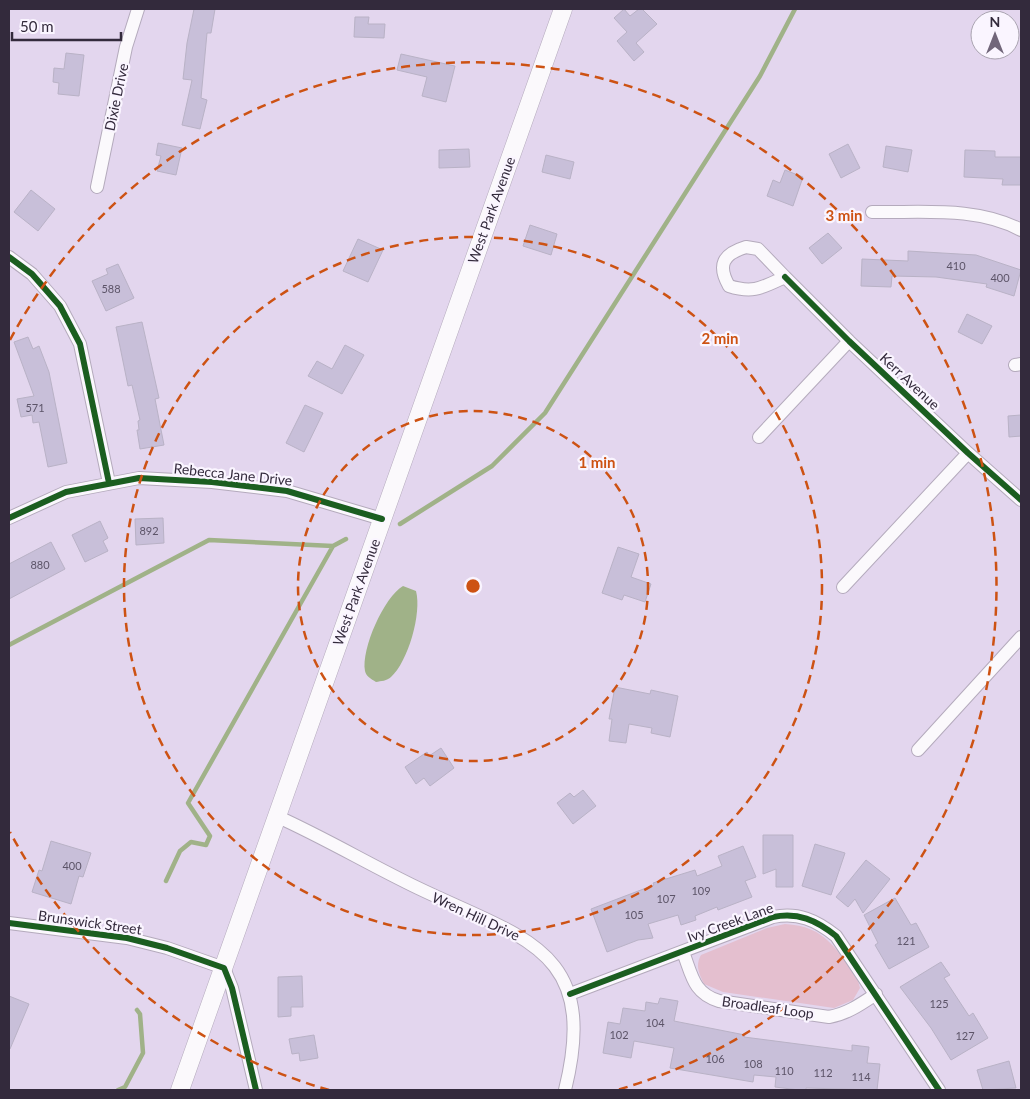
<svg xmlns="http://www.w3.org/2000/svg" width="1030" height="1099" font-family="Lato,sans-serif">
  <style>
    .green { fill: #e4bfcf }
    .water { fill: #a0b288 }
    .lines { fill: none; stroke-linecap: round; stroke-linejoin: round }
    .stream { stroke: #a0b288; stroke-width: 4.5 }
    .building { fill: #c8bfd9; stroke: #b9b2c6 }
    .minor-casing { stroke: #b4aabc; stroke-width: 14 }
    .secondary-casing { stroke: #b4aabc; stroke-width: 19 }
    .minor { stroke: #fbf9fc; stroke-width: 12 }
    .secondary { stroke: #fbf9fc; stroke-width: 18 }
    .cycleway-casing { stroke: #faf5ff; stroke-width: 9 }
    .cycleway { stroke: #1b5e20; stroke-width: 6 }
    .ring { fill: none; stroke: #cd5213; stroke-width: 2.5; stroke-dasharray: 9 6 }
    .labels { text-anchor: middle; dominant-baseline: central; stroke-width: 4.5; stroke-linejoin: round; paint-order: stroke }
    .number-label { font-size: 11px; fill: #5c5468 }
    .street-label { font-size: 14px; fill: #332a3c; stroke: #faf5ff }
    .centre { fill: #cd5213; stroke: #faf5ff; stroke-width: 2.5 }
    .ring-label { font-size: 15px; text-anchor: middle; font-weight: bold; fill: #cd5213; stroke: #faf5ff; stroke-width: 4.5; stroke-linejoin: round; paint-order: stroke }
  </style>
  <rect width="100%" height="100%" fill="#e3d6ee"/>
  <path class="green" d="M785 924C826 926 837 950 858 981L860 988 853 1000 834 1008 723 992 704 984C699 973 695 966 701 955L767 928Z"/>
  <path class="water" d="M403 586 416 591C422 613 408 662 391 677 387 681 381 681 376 682 371 679 366 676 365 671 361 649 384 597 403 586Z"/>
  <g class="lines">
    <path class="stream" d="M400 524 492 466 545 413 760 76 795 9
      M9 645 209 540 333 546 346 539
      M166 881 180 851 191 842 206 845 210 836 188 803 333 546
      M118 1090 125 1087 143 1053 140 1014 137 1010"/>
  </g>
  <path class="building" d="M194 9H215L211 33H207L201 98 207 100 200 129 182 125 192 80 183 79 187 43Z
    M624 9 630 16 639 9H642L657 24 636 43 644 52 634 61 617 41 627 32 614 18Z
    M355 17H369L368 24H385L384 38 354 37Z
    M66 53 84 55 79 96 58 94 59 83 53 82 54 68 64 69Z
    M401 54 455 66 446 102 422 96 427 77 397 70Z
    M158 143 182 148 176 175 157 171 161 156 156 155Z
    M848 144 860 168 841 178 829 154Z
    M886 146 912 150 908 172 883 167Z
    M469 149 470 167 439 168V150Z
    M965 150 995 151V157H1021V185H1002L1003 179 964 177Z
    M546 155 574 162 570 179 542 172Z
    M785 170 803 177 793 206 767 196 773 180 780 183Z
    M31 190 55 209 38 231 14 212Z
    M530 225 557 234 551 255 523 246Z
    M828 233 842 248 822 264 809 248Z
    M358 239 383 250 368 282 343 271Z
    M908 251 976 255 1021 270 1014 296 986 287 987 284 936 277 892 276 891 287 861 286 862 259 908 261Z
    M118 264 134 298 106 311 92 281 108 274 106 269Z
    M967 314 992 326 982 344 958 332Z
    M142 322 159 398 155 399 164 445 140 449 137 430H139L138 421 140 420 132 385 128 386 116 327Z
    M28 337 33 349 39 346 49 372 67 463 48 467 39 422 33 423 32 415 21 417 17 399 34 396 14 342Z
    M345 345 364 355 342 394 308 376 317 361 332 369Z
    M305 405 323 413 304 452 286 443Z
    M1021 415V436L1009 437 1008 416Z
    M163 518 164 543 136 545 135 519Z
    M100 521 108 538 103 541 108 551 85 562 72 535Z
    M51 542 65 569 9 599V564Z
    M618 547 639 554 631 577 651 584 645 602 624 595 622 600 602 593Z
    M615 687 650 694 651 690 678 696 670 737 651 733 652 728 629 724 626 743 609 741 612 719H609Z
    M441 748 454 768 430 786 424 778 416 784 405 767 427 752 429 756Z
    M583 790 596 806 573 824 557 803 570 793 574 797Z
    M763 835H793V887H776V869L763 874Z
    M51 841 91 853 83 877 79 876 71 904 32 892 39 870 42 871Z
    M815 844 845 853 831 895 802 886Z
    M743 846 756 877 745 881 752 897 718 910 717 907 695 916 696 920 681 925 678 915 648 924 653 938 638 940 607 952 591 909 654 885 653 883 695 870 697 876 722 866 718 856Z
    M866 860 890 879 863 913 855 899 848 907 836 897Z
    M895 898 911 925 916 923 929 947 889 969 875 945 878 943 864 915Z
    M941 962 950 975 944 978 969 1016 973 1013 988 1038 951 1060 931 1028 900 987Z
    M302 976 303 1007H291V1016L278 1017V977Z
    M9 996 29 1004 10 1049H9Z
    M660 998 678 1001 674 1021 745 1035 744 1037 852 1051V1045L869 1047 867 1063 880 1064 877 1090 806 1088V1090H799L775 1087 776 1077 754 1075 753 1082 670 1068 674 1048 634 1041 631 1058 603 1053 608 1022 620 1024 623 1008 645 1011 646 1002 658 1004Z
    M314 1035 318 1058 300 1061 299 1053 292 1054 289 1039Z
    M1009 1061 1016 1088 983 1090 977 1070Z"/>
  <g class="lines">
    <g class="minor-casing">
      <path id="minor" d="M97 187 126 47 138 9
        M872 212C922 213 976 206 1021 230
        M746 247 758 249 785 277C763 287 754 294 729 286 717 265 723 254 746 247Z
        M9 257 32 274 60 306 80 344 109 483
        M785 277 849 341 968 453 1021 500
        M1015 365 1021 364
        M759 437 849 341
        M9 518 66 492 139 478 212 482 287 491 382 519
        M843 587 968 453
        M918 750 1021 637
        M276 816C325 838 370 865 418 888 524 939 600 949 565 1090
        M9 923 127 938 167 948 224 968 232 988 256 1090
        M683 952C692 975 693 993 719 1001L829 1017C847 1014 861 1004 876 994
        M570 994 773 917C798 912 816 920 836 936L939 1090"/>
    </g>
    <g class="secondary-casing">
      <path id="secondary" d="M180 1090 563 9"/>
    </g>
    <use href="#minor" class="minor"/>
    <use href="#secondary" class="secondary"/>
    <g class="cycleway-casing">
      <path id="cycleway" d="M9 257 32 274 60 306 80 344 109 483
        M785 277 849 341 968 453 1021 500
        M9 518 66 492 139 478 212 482 287 491 382 519
        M9 923 127 938 167 948 224 968 232 988 256 1090
        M570 994 773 917C798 912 816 920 836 936L939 1090"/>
    </g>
    <use href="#cycleway" class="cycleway"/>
  </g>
  <g class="ring">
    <circle cx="473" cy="586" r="175"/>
    <circle cx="473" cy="586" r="349"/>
    <path d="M329 1090A524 524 0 0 1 10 832M10 340A524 524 0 1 1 617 1090"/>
  </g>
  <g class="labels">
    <g class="number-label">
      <text x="956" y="265">410</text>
      <text x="1000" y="277">400</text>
      <text x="111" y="288">588</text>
      <text x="35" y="407">571</text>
      <text x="149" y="530">892</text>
      <text x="40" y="564">880</text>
      <text x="72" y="865">400</text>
      <text x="701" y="890">109</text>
      <text x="666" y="898">107</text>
      <text x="634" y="914">105</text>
      <text x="906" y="940">121</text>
      <text x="939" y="1003">125</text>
      <text x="655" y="1022">104</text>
      <text x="619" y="1034">102</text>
      <text x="965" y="1035">127</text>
      <text x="715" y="1058">106</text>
      <text x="753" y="1063">108</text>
      <text x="784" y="1070">110</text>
      <text x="823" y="1072">112</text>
      <text x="861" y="1076">114</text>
    </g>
    <g class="street-label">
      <text transform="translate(116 97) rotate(-78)">Dixie Drive</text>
      <text transform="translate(491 210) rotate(-70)">West Park Avenue</text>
      <text transform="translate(910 381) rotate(43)">Kerr Avenue</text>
      <text transform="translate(233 474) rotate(6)">Rebecca Jane Drive</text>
      <text transform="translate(356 592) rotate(-70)">West Park Avenue</text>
      <text transform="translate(476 916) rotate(25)">Wren Hill Drive</text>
      <text transform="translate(90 922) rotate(8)">Brunswick Street</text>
      <text transform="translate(730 922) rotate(-20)">Ivy Creek Lane</text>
      <text transform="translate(768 1007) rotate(8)">Broadleaf Loop</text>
    </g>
  </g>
  <circle cx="473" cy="586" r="8" class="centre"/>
  <g class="ring-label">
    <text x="844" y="221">3 min</text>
    <text x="720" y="344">2 min</text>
    <text x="597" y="468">1 min</text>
  </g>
  <rect width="1030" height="1099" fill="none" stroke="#332a3c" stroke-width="20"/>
  <g transform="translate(995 35)"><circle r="24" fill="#faf5ff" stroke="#aaa4b1"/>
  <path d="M0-4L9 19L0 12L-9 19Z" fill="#71667a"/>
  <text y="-8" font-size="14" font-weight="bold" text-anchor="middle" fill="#332a3c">N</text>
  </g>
  <path d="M12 32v8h109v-8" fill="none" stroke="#332a3c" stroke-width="2.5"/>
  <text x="20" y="32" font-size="15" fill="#332a3c" stroke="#faf5ff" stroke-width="4" paint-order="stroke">50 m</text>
</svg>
